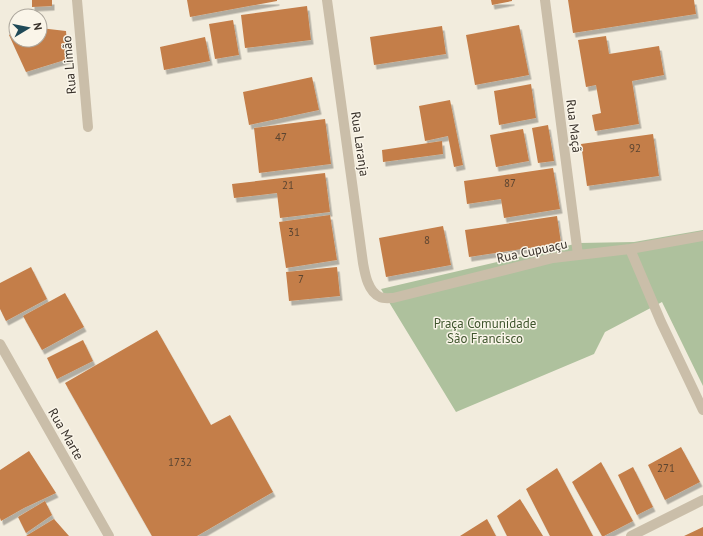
<svg xmlns="http://www.w3.org/2000/svg" width="703" height="536" font-family="'PT Sans',sans-serif">
  <style>
    .green { fill: #aec19d }
    .building { fill: #c47e49; filter: url(#shadow) }
    .lines { fill: none; stroke-linecap: round; stroke-linejoin: round }
    .street { stroke: #cabea9; stroke-width: 10 }
    .labels { text-anchor: middle; dominant-baseline: central; stroke-width: 3; stroke-linejoin: round; paint-order: stroke }
    .number-label { font-size: 11px; fill: #5a4431 }
    .street-label { font-size: 13px; fill: #373029; stroke: #faf5e9 }
    .park-label { font-size: 13px; fill: #3f552d; stroke: #faf5e9 }
  </style>
  <defs>
    <filter id="shadow"><feDropShadow dx="2.5" dy="4.5" stdDeviation="0" flood-color="#0004"/></filter>
  </defs>
  <rect width="100%" height="100%" fill="#f2ecdd"/>
  <path class="green" d="M703 230V386L662 302 605 332 594 354 456 412 381 289 579 243 634 242Z"/>
  <path class="building" d="M32 0H52V6L32 7Z
    M187 0H277V1L190 17Z
    M491 0H512V1L492 5Z
    M568 0H694L696 14 573 33Z
    M307 6 311 40 245 48 241 15Z
    M233 20 239 55 215 59 209 24Z
    M519 25 529 75 475 85 466 35Z
    M442 26 446 54 374 65 370 37Z
    M40 28 66 31 68 59 26 72 9 35 16 31V40H40Z
    M606 36 609 54 659 46 664 75 632 81 639 124 595 131 592 115 601 113 596 85 586 87 578 40Z
    M205 37 210 61 164 70 160 47Z
    M312 77 319 110 249 125 243 92Z
    M531 84 536 118 499 125 494 91Z
    M450 100 463 165 454 167 448 136 425 141 419 106Z
    M325 119 331 164 259 173 254 128Z
    M548 125 554 161 538 163 532 128Z
    M523 129 529 161 496 167 490 135Z
    M653 134 659 176 587 186 581 144Z
    M442 141 443 154 383 162 382 150Z
    M553 168 560 209 504 218 501 199 467 204 464 181Z
    M325 173 330 212 280 218 277 193 234 198 232 184Z
    M330 215 337 260 286 268 279 222Z
    M557 216 561 243 469 257 465 230Z
    M443 226 451 265 386 277 379 238Z
    M31 267 47 299 6 321 0 309V283Z
    M337 267 340 296 289 301 286 272Z
    M65 293 84 327 42 350 23 316Z
    M157 330 211 425 230 415 273 492 197 536H152L65 383Z
    M83 340 93 361 57 379 47 358Z
    M681 447 700 482 665 500 648 465Z
    M29 451 56 493 24 508 1 521 0 518V470Z
    M601 462 633 521 604 536H602L572 482Z
    M633 467 653 507 637 515 618 475Z
    M557 468 593 536H550L526 489Z
    M520 499 543 536H507L497 516Z
    M45 501 52 515 26 533 18 517Z
    M54 519 69 536H26Z
    M487 519 496 536H460Z
    M703 527V536H684Z"/>
  <g class="lines">
    <path class="street" d="M77 0 88 127
      M327 0 363 263C365 274 368 292 380 297 384 299 390 298 393 298L553 258 630 249 703 236
      M545 0 578 255
      M630 249 661 322 703 410
      M0 344 109 536
      M631 536 703 500"/>
  </g>
  <g class="labels">
    <g class="number-label">
      <text x="281" y="137">47</text>
      <text x="635" y="148">92</text>
      <text x="510" y="183">87</text>
      <text x="288" y="185">21</text>
      <text x="294" y="232">31</text>
      <text x="427" y="240">8</text>
      <text x="301" y="279">7</text>
      <text x="180" y="462">1732</text>
      <text x="666" y="468">271</text>
    </g>
    <g class="street-label">
      <text transform="translate(69 65) rotate(-95)">Rua Limão</text>
      <text transform="translate(574 126) rotate(83)">Rua Maçã</text>
      <text transform="translate(360 144) rotate(82)">Rua Laranja</text>
      <text transform="translate(532 251) rotate(-12)">Rua Cupuaçu</text>
      <text transform="translate(66 434) rotate(60)">Rua Marte</text>
    </g>
    <g class="park-label">
      <text x="485" y="323">Praça Comunidade<tspan x="485" dy="15">São Francisco</tspan></text>
    </g>
  </g>
  <g transform="translate(28 28) rotate(80)"><circle r="19" fill="#faf5e9" stroke="#aca69c"/>
  <path d="M0-3L7 15L0 10L-7 15Z" fill="#1f4a58"/>
  <text y="-6" font-size="11" font-weight="bold" text-anchor="middle" fill="#373029">N</text>
  </g>
</svg>
